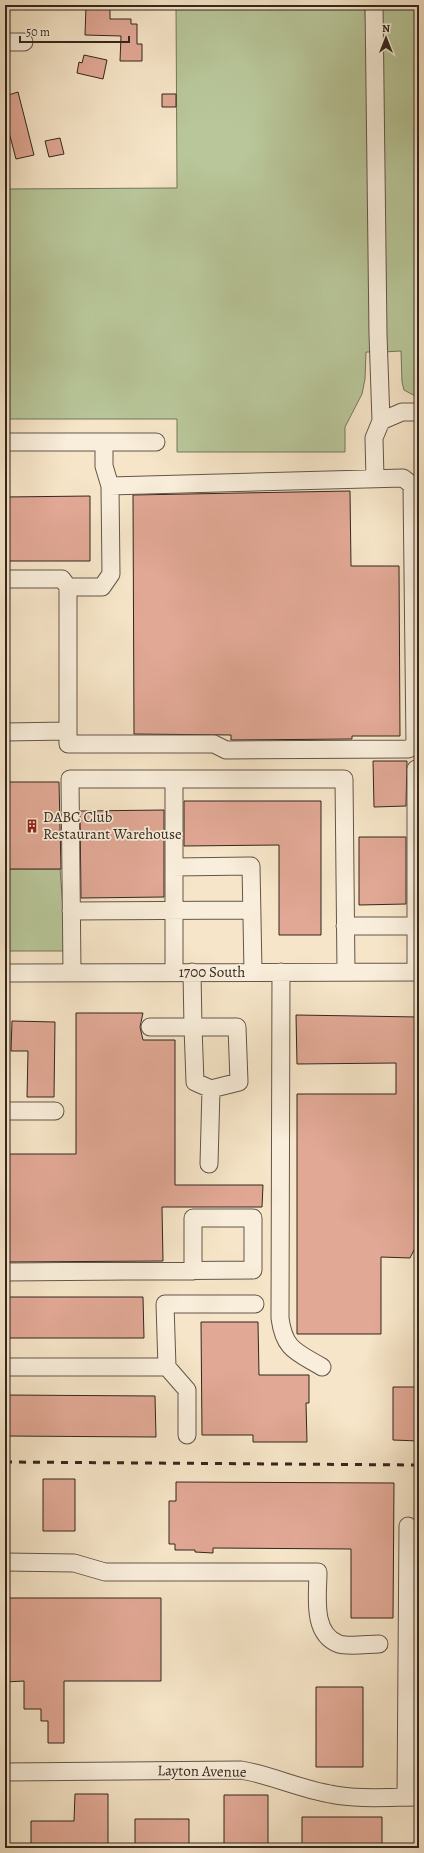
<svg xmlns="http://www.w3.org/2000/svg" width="424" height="1853" font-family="Alegreya,serif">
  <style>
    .green { fill: #b8c699; stroke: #76765b }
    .building { fill: #e1a895; stroke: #33271d }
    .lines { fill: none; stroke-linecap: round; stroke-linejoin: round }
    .minor-casing { stroke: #645648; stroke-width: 19 }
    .minor { stroke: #f9eedb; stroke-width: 17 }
    .rail { stroke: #33271d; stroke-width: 3; stroke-dasharray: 7 7; stroke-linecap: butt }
    .labels { text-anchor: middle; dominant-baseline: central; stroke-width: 3.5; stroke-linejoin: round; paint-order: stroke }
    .poi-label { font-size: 15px; fill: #33271d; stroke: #f9eedb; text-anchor: start }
    .street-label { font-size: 15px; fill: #33271d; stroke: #f9eedb }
  </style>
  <rect width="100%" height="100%" fill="#f6e5c8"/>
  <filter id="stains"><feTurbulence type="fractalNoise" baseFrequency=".005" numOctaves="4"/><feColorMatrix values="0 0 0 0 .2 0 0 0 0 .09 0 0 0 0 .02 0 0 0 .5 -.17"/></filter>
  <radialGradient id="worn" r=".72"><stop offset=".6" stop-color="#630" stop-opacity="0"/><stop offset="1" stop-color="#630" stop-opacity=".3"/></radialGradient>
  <path class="green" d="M176 5H365L374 352H366L365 379 362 394 345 427V452H177V419H5V189L177 188Z
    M377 5H419V398L404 390 402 382 401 351 383 352Z
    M5 869H60L66 948 64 951H5Z"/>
  <path class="building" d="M86 6H110V19H131V24H137V44H142V61H120L121 36 85 35Z
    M84 55 107 60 103 79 77 73 79 62 82 63Z
    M18 92 34 155 16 159 5 117V96Z
    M162 94H176V107H162Z
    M60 138 64 154 49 157 45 141Z
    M350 491 351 566H399L400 736H352V739L231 740V735L134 734 133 495Z
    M90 496V561H5V497Z
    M373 761H407L406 806 374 807Z
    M5 782H59L61 869H5Z
    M184 801H321V935H279V845L184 846Z
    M164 810V897L81 898 80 811Z
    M359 837H406V904L359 905Z
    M76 1013H143L140 1027 143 1040H175V1185H263L262 1207H162L163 1261 5 1262V1154H76Z
    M296 1015 419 1017V1240L410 1258 381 1257V1334H297V1094H396V1063L297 1064Z
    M12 1021 55 1022 54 1097H27L28 1051H11Z
    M5 1297H143L144 1338H5Z
    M201 1322H258L259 1375H309V1403H306L307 1442H253V1435H202Z
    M393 1387H419V1441L393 1440Z
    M5 1395 155 1396 156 1437 5 1436Z
    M43 1479H75V1531H43Z
    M176 1482 394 1483 393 1618H351V1549L213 1548V1553L195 1552V1550H175V1544H169V1501H176Z
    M5 1598H161V1681H64V1743H48V1721H41V1709H24V1681L5 1682Z
    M316 1687H363V1767H316Z
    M75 1794H108V1848H31V1821H74Z
    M224 1795H268V1848H224Z
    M302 1817H382V1848H302Z
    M135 1819H189V1848H135Z"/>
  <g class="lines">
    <g class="minor-casing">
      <path id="minor" d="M374 5 378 334 381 421
        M5 42H24
        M5 442H156
        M104 442V466L110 486
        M375 478 374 438 381 421 402 412H419
        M5 579H62L68 587V744H214L226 750 408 749 415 745 412 485 403 478 110 486 111 574 102 587H68
        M5 732 68 731
        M416 769V972
        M174 867 251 866 253 972
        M71 911 252 910
        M345 926H419
        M72 972 70 779H344L346 972
        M174 972V779
        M192 972 193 1027H237L239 1082 211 1089 209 1164
        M281 972 280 1318C284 1350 297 1352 322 1367
        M5 973 419 972
        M150 1027H193L195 1082 211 1089
        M5 1111H55
        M5 1272 253 1270V1218H193V1271
        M5 1367H167L165 1304H255
        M167 1367 187 1390V1435
        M5 1562 74 1563 105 1572H318C318 1594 311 1634 339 1644 348 1647 369 1644 379 1644
        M5 1772 241 1770C271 1775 300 1789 330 1794 359 1800 390 1797 419 1797
        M406 1797 408 1526"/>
    </g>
    <use href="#minor" class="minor"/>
    <path class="rail" d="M5 1462 419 1465"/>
  </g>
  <defs>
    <g id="building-bare" transform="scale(1.08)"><path d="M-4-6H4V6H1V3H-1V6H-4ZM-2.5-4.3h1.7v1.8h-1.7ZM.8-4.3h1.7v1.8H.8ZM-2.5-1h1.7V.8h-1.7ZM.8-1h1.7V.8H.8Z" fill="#8f2418" stroke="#f9eedb" stroke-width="2.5" paint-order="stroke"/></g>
  </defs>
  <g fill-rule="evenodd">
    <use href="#building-bare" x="32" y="826"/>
  </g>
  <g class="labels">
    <g class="poi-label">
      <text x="43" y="817">DABC Club<tspan x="43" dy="17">Restaurant Warehouse</tspan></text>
    </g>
    <g class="street-label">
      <text x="212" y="972">1700 South</text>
      <text transform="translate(202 1771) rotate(1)">Layton Avenue</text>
    </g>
  </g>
  <rect width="424" height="1853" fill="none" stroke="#f6e5c8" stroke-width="20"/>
  <rect x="6" y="6" width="412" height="1841" fill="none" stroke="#33271d" stroke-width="2"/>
  <rect x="10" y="10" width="404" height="1833" fill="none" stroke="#33271d"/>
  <g transform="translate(386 38)" stroke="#f9eedb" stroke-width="3" paint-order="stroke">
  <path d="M0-3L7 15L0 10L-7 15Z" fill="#33271d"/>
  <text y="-6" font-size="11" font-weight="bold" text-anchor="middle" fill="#33271d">N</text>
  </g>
  <path d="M20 36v6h109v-6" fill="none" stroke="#33271d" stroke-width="2"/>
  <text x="26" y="36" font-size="12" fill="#33271d" stroke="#f9eedb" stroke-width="3" paint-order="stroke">50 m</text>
  <rect width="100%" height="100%" filter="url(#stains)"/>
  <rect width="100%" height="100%" fill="url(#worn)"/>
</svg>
